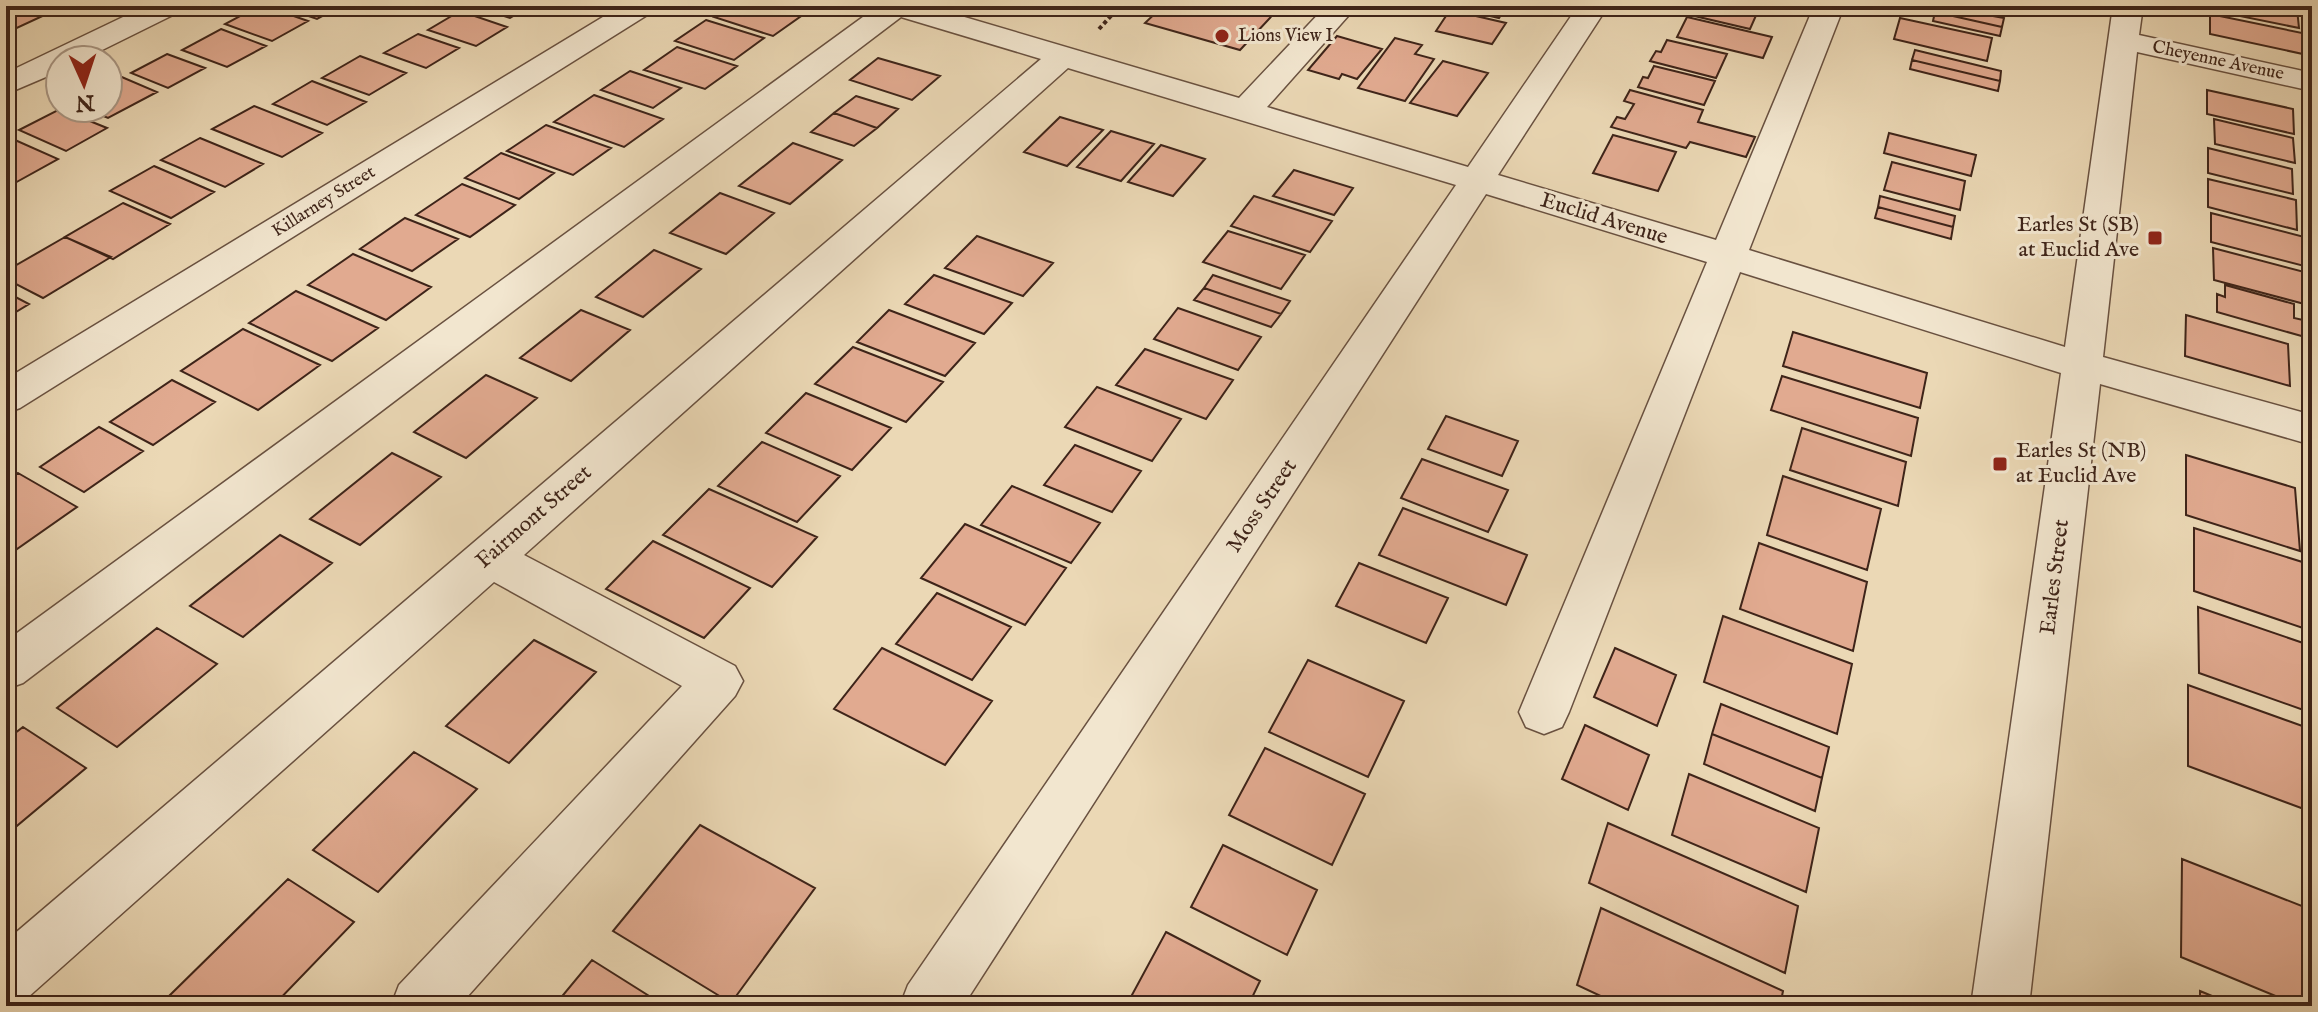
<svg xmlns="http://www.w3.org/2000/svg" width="2318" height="1012" font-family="'IM FELL English',serif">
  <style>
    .building { fill: #e1aa90; stroke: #3e2419; stroke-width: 2 }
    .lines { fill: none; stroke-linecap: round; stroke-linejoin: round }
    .minor-casing { stroke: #695140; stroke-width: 3 }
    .path { stroke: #3e2419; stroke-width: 4; stroke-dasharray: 4 3; stroke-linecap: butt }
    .minor { fill: #f2e6cf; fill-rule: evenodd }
    .poi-dot { fill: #8f2418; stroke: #f2e6cf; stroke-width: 3 }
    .labels { text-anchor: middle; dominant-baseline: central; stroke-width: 6; stroke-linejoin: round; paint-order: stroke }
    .far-poi-label { font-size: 18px; fill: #3e2419; stroke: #f2e6cf; text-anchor: start }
    .far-street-label { font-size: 18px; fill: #3e2419; stroke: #f2e6cf }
    .street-label { font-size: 22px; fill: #3e2419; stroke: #f2e6cf }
    .poi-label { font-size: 22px; fill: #3e2419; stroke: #f2e6cf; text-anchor: end }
  </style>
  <rect width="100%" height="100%" fill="#ebd8b5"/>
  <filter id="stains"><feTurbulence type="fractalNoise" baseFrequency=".0025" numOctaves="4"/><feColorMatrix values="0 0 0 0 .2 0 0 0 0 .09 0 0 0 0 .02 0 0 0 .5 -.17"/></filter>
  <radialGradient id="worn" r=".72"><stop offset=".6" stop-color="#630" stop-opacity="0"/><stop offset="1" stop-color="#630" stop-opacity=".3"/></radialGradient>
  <path class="building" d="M6 6H64L6 33Z
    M259 6H265L308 21 272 41 225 24Z
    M279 6H341L317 19Z
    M473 6H530L510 18Z
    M731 6H778L804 14 773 36 714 17Z
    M1163 6H1281L1240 50 1145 23Z
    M1448 6H1517L1512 12 1504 10 1499 18Z
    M1690 6H1735L1758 11 1750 29 1686 14Z
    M1937 6 2004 18 2002 27 1935 12Z
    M2225 6 2297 9 2299 28 2225 13Z
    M1450 10 1506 23 1492 44 1436 31Z
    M460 11 507 27 476 46 428 30Z
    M1935 12 2002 27 2000 36 1933 21Z
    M2210 14 2312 35V56L2210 34Z
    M1687 17 1772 37 1763 58 1677 37Z
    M1900 18 1992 38 1987 61 1894 39Z
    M706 20 764 38 734 60 675 41Z
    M221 29 266 46 227 67 182 50Z
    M418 34 459 48 426 68 384 53Z
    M1337 36 1382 49 1357 79 1342 74 1339 79 1308 70Z
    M1395 38 1422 45 1415 54 1434 59 1405 101 1358 88Z
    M1667 40 1727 54 1716 78 1650 61 1656 51 1661 52Z
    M677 47 737 66 705 89 644 70Z
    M1915 50 2001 71 2000 81 1912 60Z
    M167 54 205 68 168 88 131 73Z
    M360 56 406 73 369 95 322 78Z
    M878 58 940 76 912 100 850 80Z
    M1912 60 2000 81 1998 91 1910 69Z
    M1443 61 1488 73 1457 116 1410 103Z
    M1654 66 1715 81 1704 105 1638 87 1643 77 1648 78Z
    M630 71 681 88 653 108 601 90Z
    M110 72 157 92 108 118 84 108H108Z
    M312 81 366 102 327 125 273 104Z
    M1630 90 1703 110 1698 122 1755 137 1746 157 1690 142 1686 148 1611 127 1617 117 1625 119 1634 104 1624 101Z
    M2207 90 2293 109 2294 134 2207 114Z
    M594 95 663 119 624 147 554 122Z
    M856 96 898 109 877 128 834 113Z
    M254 106 322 133 282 157 212 129Z
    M60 109 107 128 66 151 19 130Z
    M834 113 877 128 854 146 811 132Z
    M1060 117 1103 130 1067 166 1024 152Z
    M2214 119 2293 138 2295 163 2215 144Z
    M546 125 611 148 573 175 507 151Z
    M1111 131 1154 144 1121 181 1077 167Z
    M1889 133 1976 155 1971 176 1884 153Z
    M1613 135 1676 152 1658 191 1593 173Z
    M6 136 58 159 13 184 6 181Z
    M200 138 263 164 225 187 161 160Z
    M793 143 842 160 790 204 739 186Z
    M1161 145 1205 159 1173 196 1128 182Z
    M2208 148 2292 169 2293 194 2208 173Z
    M501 153 554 173 519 199 465 178Z
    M1892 162 1965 181 1960 210 1884 190Z
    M154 166 214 192 171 218 110 191Z
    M1294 170 1353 188 1334 215 1273 196Z
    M2208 179 2296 200 2297 230 2208 207Z
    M462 184 515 205 470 237 416 215Z
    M720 193 774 213 726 254 670 233Z
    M1254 196 1332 221 1310 252 1231 226Z
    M1880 196 1955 216 1953 227 1878 207Z
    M123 203 170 224 113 259 65 237Z
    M1878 207 1953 227 1951 239 1875 218Z
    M2211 213 2312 239V268L2211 242Z
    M405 218 458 239 412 271 360 249Z
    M1228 231 1305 255 1281 289 1203 262Z
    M977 236 1053 263 1023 296 945 268Z
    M65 237 111 257 43 298 6 279V271Z
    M2213 248 2312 274V306L2214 280Z
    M654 250 701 269 643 317 596 297Z
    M353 254 431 287 386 320 308 285Z
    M934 275 1012 303 984 334 905 304Z
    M1213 275 1290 301 1281 314 1204 288Z
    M2225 285 2294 304V318L2312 322V339L2217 312V294L2225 297Z
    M1204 288 1281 314 1271 327 1194 300Z
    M296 291 378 328 332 361 249 323Z
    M6 292 29 304 6 318Z
    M1178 308 1261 337 1238 370 1154 339Z
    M581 310 630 330 571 381 520 358Z
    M889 310 975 343 945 376 857 342Z
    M2186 315 2288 344 2290 386 2185 356Z
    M243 329 320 365 258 410 181 371Z
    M1793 332 1927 373 1920 408 1783 366Z
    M853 347 943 382 906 422 815 384Z
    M1145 349 1233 380 1206 419 1116 385Z
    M486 375 537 398 466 458 414 432Z
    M1782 376 1918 418 1911 456 1771 410Z
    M172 380 215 402 153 445 110 422Z
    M1097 387 1181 419 1152 461 1065 427Z
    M806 393 891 428 852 470 766 433Z
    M1446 416 1518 441 1502 476 1428 449Z
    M99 427 143 451 84 492 40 467Z
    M1802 428 1906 462 1898 506 1790 470Z
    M762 442 840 476 797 522 718 486Z
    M1075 445 1141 471 1112 512 1044 485Z
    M392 453 441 477 360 545 310 519Z
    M2186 455 2295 488 2300 551 2186 515Z
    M1422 459 1508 490 1488 532 1401 498Z
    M18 473 77 507 17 549 6 543V481Z
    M1783 476 1881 509 1867 570 1767 535Z
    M1012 486 1100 523 1071 563 981 525Z
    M709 489 817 537 772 587 663 535Z
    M1403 508 1527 555 1506 605 1379 555Z
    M965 524 1066 568 1025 625 921 578Z
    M2194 528 2312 565V631L2194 591Z
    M280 535 332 563 243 637 190 606Z
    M653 541 750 588 704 638 606 589Z
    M1759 543 1867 582 1853 651 1740 609Z
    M1359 563 1448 598 1426 643 1336 606Z
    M937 593 1011 627 972 680 896 644Z
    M2198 607 2312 646V713L2199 673Z
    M1723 616 1852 664 1837 734 1704 682Z
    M157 628 217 664 117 747 57 708Z
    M534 640 596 672 509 763 446 726Z
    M882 648 992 701 945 765 834 709Z
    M1615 648 1676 675 1657 726 1594 697Z
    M1308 660 1404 701 1368 777 1269 732Z
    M2188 685 2308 728 2312 812 2188 766Z
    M1721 704 1829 747 1822 778 1712 734Z
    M1585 725 1649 755 1628 810 1562 779Z
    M23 727 86 768 6 835V740Z
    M1712 734 1822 778 1815 811 1704 764Z
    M1265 748 1365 794 1332 865 1229 815Z
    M414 752 477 789 378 892 313 850Z
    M1689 774 1819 828 1806 892 1672 835Z
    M1608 823 1798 906 1785 973 1589 883Z
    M700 825 815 888 731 1003 613 931Z
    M1223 845 1317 890 1287 955 1191 907Z
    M2182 859 2312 910V1006H2300L2181 957Z
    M288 879 354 922 273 1006H173L165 1000Z
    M1601 908 1783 991 1780 1006H1622L1577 985Z
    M1166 932 1260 981 1248 1006H1126Z
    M592 960 665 1006H554Z
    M2200 991 2236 1006H2200Z"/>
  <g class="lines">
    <g class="minor-casing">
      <path id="minor" d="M146 6H184L179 12 82 60H60V71L6 94V73Z
        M621 6H657L652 12 20 408 6 413V379Z
        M878 6H927L1239 98 1326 6H1357L1267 107 1468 167 1578 6H1608L1498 175 1716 240 1814 6H1844L1749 250 2065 347 2113 6H2143L2139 35 2312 73V91L2137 52 2103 357 2312 415V445L2100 384 2029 1006H1971L2061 373 1740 272 1569 712 1562 727 1544 734 1526 727 1519 712 1707 262 1486 194 963 1006H900L908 985 1456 185 1068 68 524 555 735 666 743 681 735 696 459 1006H391L399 985 682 686 494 582 26 999 6 1006V941L1041 59 901 17 23 683 6 689V641Z"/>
    </g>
    <path class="path" d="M1099 29 1120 6"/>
    <use href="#minor" class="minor"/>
  </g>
  <g class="poi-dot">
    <circle cx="1222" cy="36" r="8"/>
    <rect x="2147" y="230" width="16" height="16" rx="4"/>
    <rect x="1992" y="456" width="16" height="16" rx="4"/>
  </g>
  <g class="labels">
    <g class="far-poi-label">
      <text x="1238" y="36">Lions View I</text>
    </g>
    <g class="far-street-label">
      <text transform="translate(2218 61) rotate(12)">Cheyenne Avenue</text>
      <text transform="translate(324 202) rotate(-32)">Killarney Street</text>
    </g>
    <g class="street-label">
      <text transform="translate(1604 219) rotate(17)">Euclid Avenue</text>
      <text transform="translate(1262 506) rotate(-56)">Moss Street</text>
      <text transform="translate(534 517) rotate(-41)">Fairmont Street</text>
      <text transform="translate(2055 577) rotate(-83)">Earles Street</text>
    </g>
    <g class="poi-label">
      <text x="2139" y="225">Earles St (SB)<tspan x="2139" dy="25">at Euclid Ave</tspan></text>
      <text x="2016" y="451" text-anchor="start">Earles St (NB)<tspan x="2016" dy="25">at Euclid Ave</tspan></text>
    </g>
  </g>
  <rect width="2318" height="1012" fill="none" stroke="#ebd8b5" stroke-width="32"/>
  <rect x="8" y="8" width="2302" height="996" fill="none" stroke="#3e2419" stroke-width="4"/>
  <rect x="16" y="16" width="2286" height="980" fill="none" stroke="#3e2419" stroke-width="2"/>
  <g transform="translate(84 84) rotate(177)"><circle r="38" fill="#f2e6cf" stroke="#aa9886" stroke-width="2"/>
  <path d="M0-6L14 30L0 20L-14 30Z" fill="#8f2418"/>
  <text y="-12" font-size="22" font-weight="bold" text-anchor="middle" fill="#3e2419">N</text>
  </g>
  <rect width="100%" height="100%" filter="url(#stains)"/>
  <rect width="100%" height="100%" fill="url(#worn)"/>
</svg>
